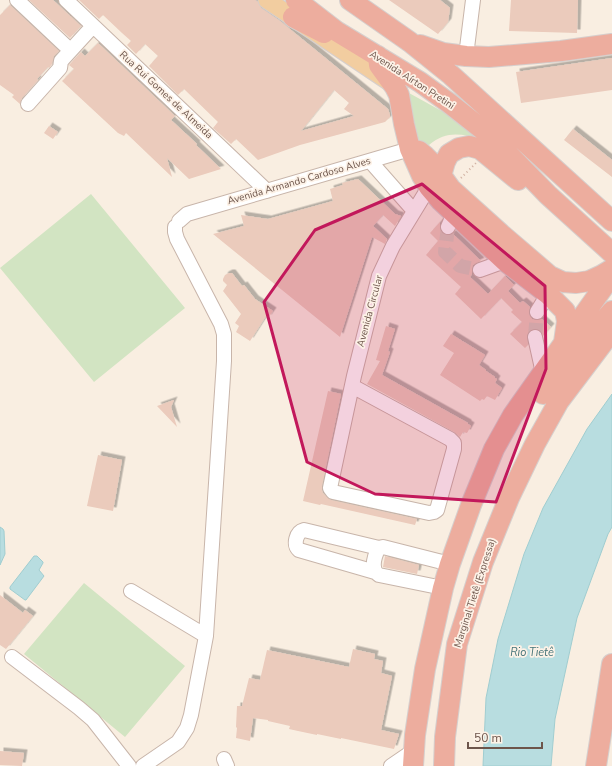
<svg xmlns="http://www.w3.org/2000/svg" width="612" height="766" font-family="'Nunito Sans',sans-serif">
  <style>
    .green { fill: #d2e4c2 }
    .water { fill: #b8dde0; stroke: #a0cdd0 }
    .building { fill: #ebcbbc; fill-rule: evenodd; filter: url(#shadow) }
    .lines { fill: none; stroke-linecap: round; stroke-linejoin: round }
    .minor-tunnel { stroke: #d6c8bc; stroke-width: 14; stroke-dasharray: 14 7; stroke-linecap: butt }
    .minor-casing { stroke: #c8b5aa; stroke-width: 16 }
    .major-casing { stroke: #d6cfcd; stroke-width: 19 }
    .highway-casing { stroke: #d6cfcd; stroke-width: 22 }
    .path { stroke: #cfafa0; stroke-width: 2; stroke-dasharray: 1 3; stroke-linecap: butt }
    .minor { stroke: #fff; stroke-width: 14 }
    .major { stroke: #f2cda0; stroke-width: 17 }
    .highway { stroke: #edad9e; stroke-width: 20 }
    .marked { fill: #c2185b; fill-opacity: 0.2; stroke: #c2185b; stroke-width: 3; stroke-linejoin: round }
    .labels { text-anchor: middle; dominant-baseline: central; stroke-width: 3.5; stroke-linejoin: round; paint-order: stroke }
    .street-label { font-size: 10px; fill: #6d554b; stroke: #fdf2e7 }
    .water-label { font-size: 11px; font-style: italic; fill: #447378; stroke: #fdf2e7 }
  </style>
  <defs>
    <filter id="shadow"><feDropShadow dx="3.5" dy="-3.5" stdDeviation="0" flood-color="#0004"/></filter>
  </defs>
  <rect width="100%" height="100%" fill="#f9eee1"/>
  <path class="green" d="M409 93 447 114 481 139C461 134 447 130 429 145L413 140Z
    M91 194 185 308 94 382 0 268Z
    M84 583 185 666 125 737 24 654Z"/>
  <path class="water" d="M612 394V527L608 534 577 618 555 719 551 766H483L486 698 498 639 524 554 543 508 587 429Z
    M0 527 3 529 4 531 5 554 0 565Z
    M34 556H37L43 562V563L39 570 44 576 26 600H25L10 589V587Z"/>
  <path class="building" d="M29 0H53L81 26 70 38Z
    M79 0H255L258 2 261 8 280 21 388 109 390 115V117L385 122 300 145 258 160 236 139 231 144 213 128 218 122 184 89 178 95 149 66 158 56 145 44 136 54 127 45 131 41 122 33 103 15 99 19ZM334 90 349 103 344 109 354 116 301 131Z
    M389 0H440L450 8 448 22 438 34Z
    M511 0H578L577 33 509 31Z
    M10 5 59 51 54 56 52 64 49 68 48 67 37 79 38 80 22 98 20 104 12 97 14 95 0 85V15Z
    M98 43 175 116 171 120 197 144 196 145 221 169 189 179 167 158 172 177 126 133 124 136 118 133 62 81 74 69 69 65 81 52 85 56Z
    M612 58V90L521 103 516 72Z
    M49 126 58 132 53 139 44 133Z
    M573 129 612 160V177L564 140Z
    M358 179 395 214 401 216 395 226 383 215 373 226 387 239 385 244 372 237 340 337 213 234 244 226 241 215 268 219 333 201 330 189 343 185 342 183Z
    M440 222V228L441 232 445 235H449L453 234 481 261 473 265 472 269V274L470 277 488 294 505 276 514 285 508 291 520 303 523 301 530 307 529 312 530 316 532 319 536 320 542 319 551 327 543 336 541 332 538 329H534L530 331 527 335 528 345 525 348 510 334 522 322 511 312 513 310 501 298 481 319 455 294 461 287 426 255 438 241 430 233Z
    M229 273H232L242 286 244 285 255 299 273 311 268 318 266 316 250 341 236 332 239 326 235 323 241 314 223 291 227 285 223 281V279L225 275Z
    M386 326 395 329 388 351 390 352 382 375 468 423V424L471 426 467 433 463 432 460 437 454 432 367 384 380 361 376 360Z
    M451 334 485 355 479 365 486 370V371L495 377V378L497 379 495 383 502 388 495 400 487 396 484 400 482 399 480 401 440 375 454 353 443 346Z
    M328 391 341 394 322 486V490L323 493 327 497 331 500 417 519 415 525 321 504 320 505 303 501Z
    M174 400 171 407 177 427 157 406Z
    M98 455 122 460 113 511 87 506Z
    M385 556 419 565 417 574 383 567Z
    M0 595 23 613 25 610 33 616 6 649 0 645Z
    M353 649 375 654 374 659 383 661 381 673 392 676 381 730 399 734 394 749 341 738V739L317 734V735L298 731 289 729 290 726 268 721V720L253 718 250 741 236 738 237 728 236 727 237 706H242L249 678 260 680 267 650 349 667Z
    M0 751 24 753 22 766 0 765Z"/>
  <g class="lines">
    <path class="minor-tunnel" d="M448 227 445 252 460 266 480 270
      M535 337 537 312"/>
    <g class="minor-casing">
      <path id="minor" d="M17 0 70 50
        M66 0 267 191
        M466 56 473 0
        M28 104 60 68 61 61 93 26
        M370 161 414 211
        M179 221 187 214 410 149
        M448 227 454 213
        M480 270 505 261
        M537 312 548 294
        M535 337 543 373
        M352 386 450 439 454 443V449L437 510 434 512 429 513 333 492 330 488 354 376 379 276 393 246 429 187
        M375 572 299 550C293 545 296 532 304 530L379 548
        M443 588 379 575C376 573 374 571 374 567 373 561 376 552 379 548L383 547 450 564
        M131 591 206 636
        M12 657 79 708 93 720 129 766
        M224 759 227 766
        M143 766 178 742 187 728 191 715 206 636 224 361V334L221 324 177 239 175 232V227
        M391 766 413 751"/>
    </g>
    <g class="major-casing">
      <path id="major" d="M267 0 388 81"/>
    </g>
    <g class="highway-casing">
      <path id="highway" d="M296 0 336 31 420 82 449 103 492 137 548 195 612 253
        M350 0 410 42 451 75 612 221
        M293 17 324 33
        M420 45 443 53 466 56 489 57 561 51 612 44
        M378 56 379 65 395 87 399 95 404 124 410 149 422 176 429 187 441 201 505 261 548 294 565 311 567 321 564 342
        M410 149 419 151 425 156 433 164 451 189 501 234 550 276 563 282 576 283 589 281 602 275 612 269
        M441 176 445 162 449 154 459 148 469 146 480 149 518 180
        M543 394 578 350 612 311
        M413 766 415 735 425 669 443 588 450 564 471 505 494 449 513 415 612 275
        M444 766 445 737 457 644 483 562 509 498 535 444 559 401 612 331
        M596 766 612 664"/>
    </g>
    <path class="path" d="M461 178 476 163"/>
    <use href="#minor" class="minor"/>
    <use href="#major" class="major"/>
    <use href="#highway" class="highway"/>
  </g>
  <path class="marked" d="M422 184 545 286 546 369 496 502 375 494 307 462 264 302 315 230Z"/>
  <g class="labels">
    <g class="street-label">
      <text transform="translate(412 80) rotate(33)">Avenida Aírton Pretini</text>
      <text transform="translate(166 95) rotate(43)">Rua Rui Gomes de Almeida</text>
      <text transform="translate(299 181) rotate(-16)">Avenida Armando Cardoso Alves</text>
      <text transform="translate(370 311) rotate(-75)">Avenida Circular</text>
      <text transform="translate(475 593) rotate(-72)">Marginal Tietê (Expressa)</text>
    </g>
    <g class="water-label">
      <text x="532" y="652">Rio Tietê</text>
    </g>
  </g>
  <path d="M468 742v6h74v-6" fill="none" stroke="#6d554b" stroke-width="2"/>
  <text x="474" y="742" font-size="12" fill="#6d554b" stroke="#fdf2e7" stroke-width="3" paint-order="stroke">50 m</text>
</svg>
